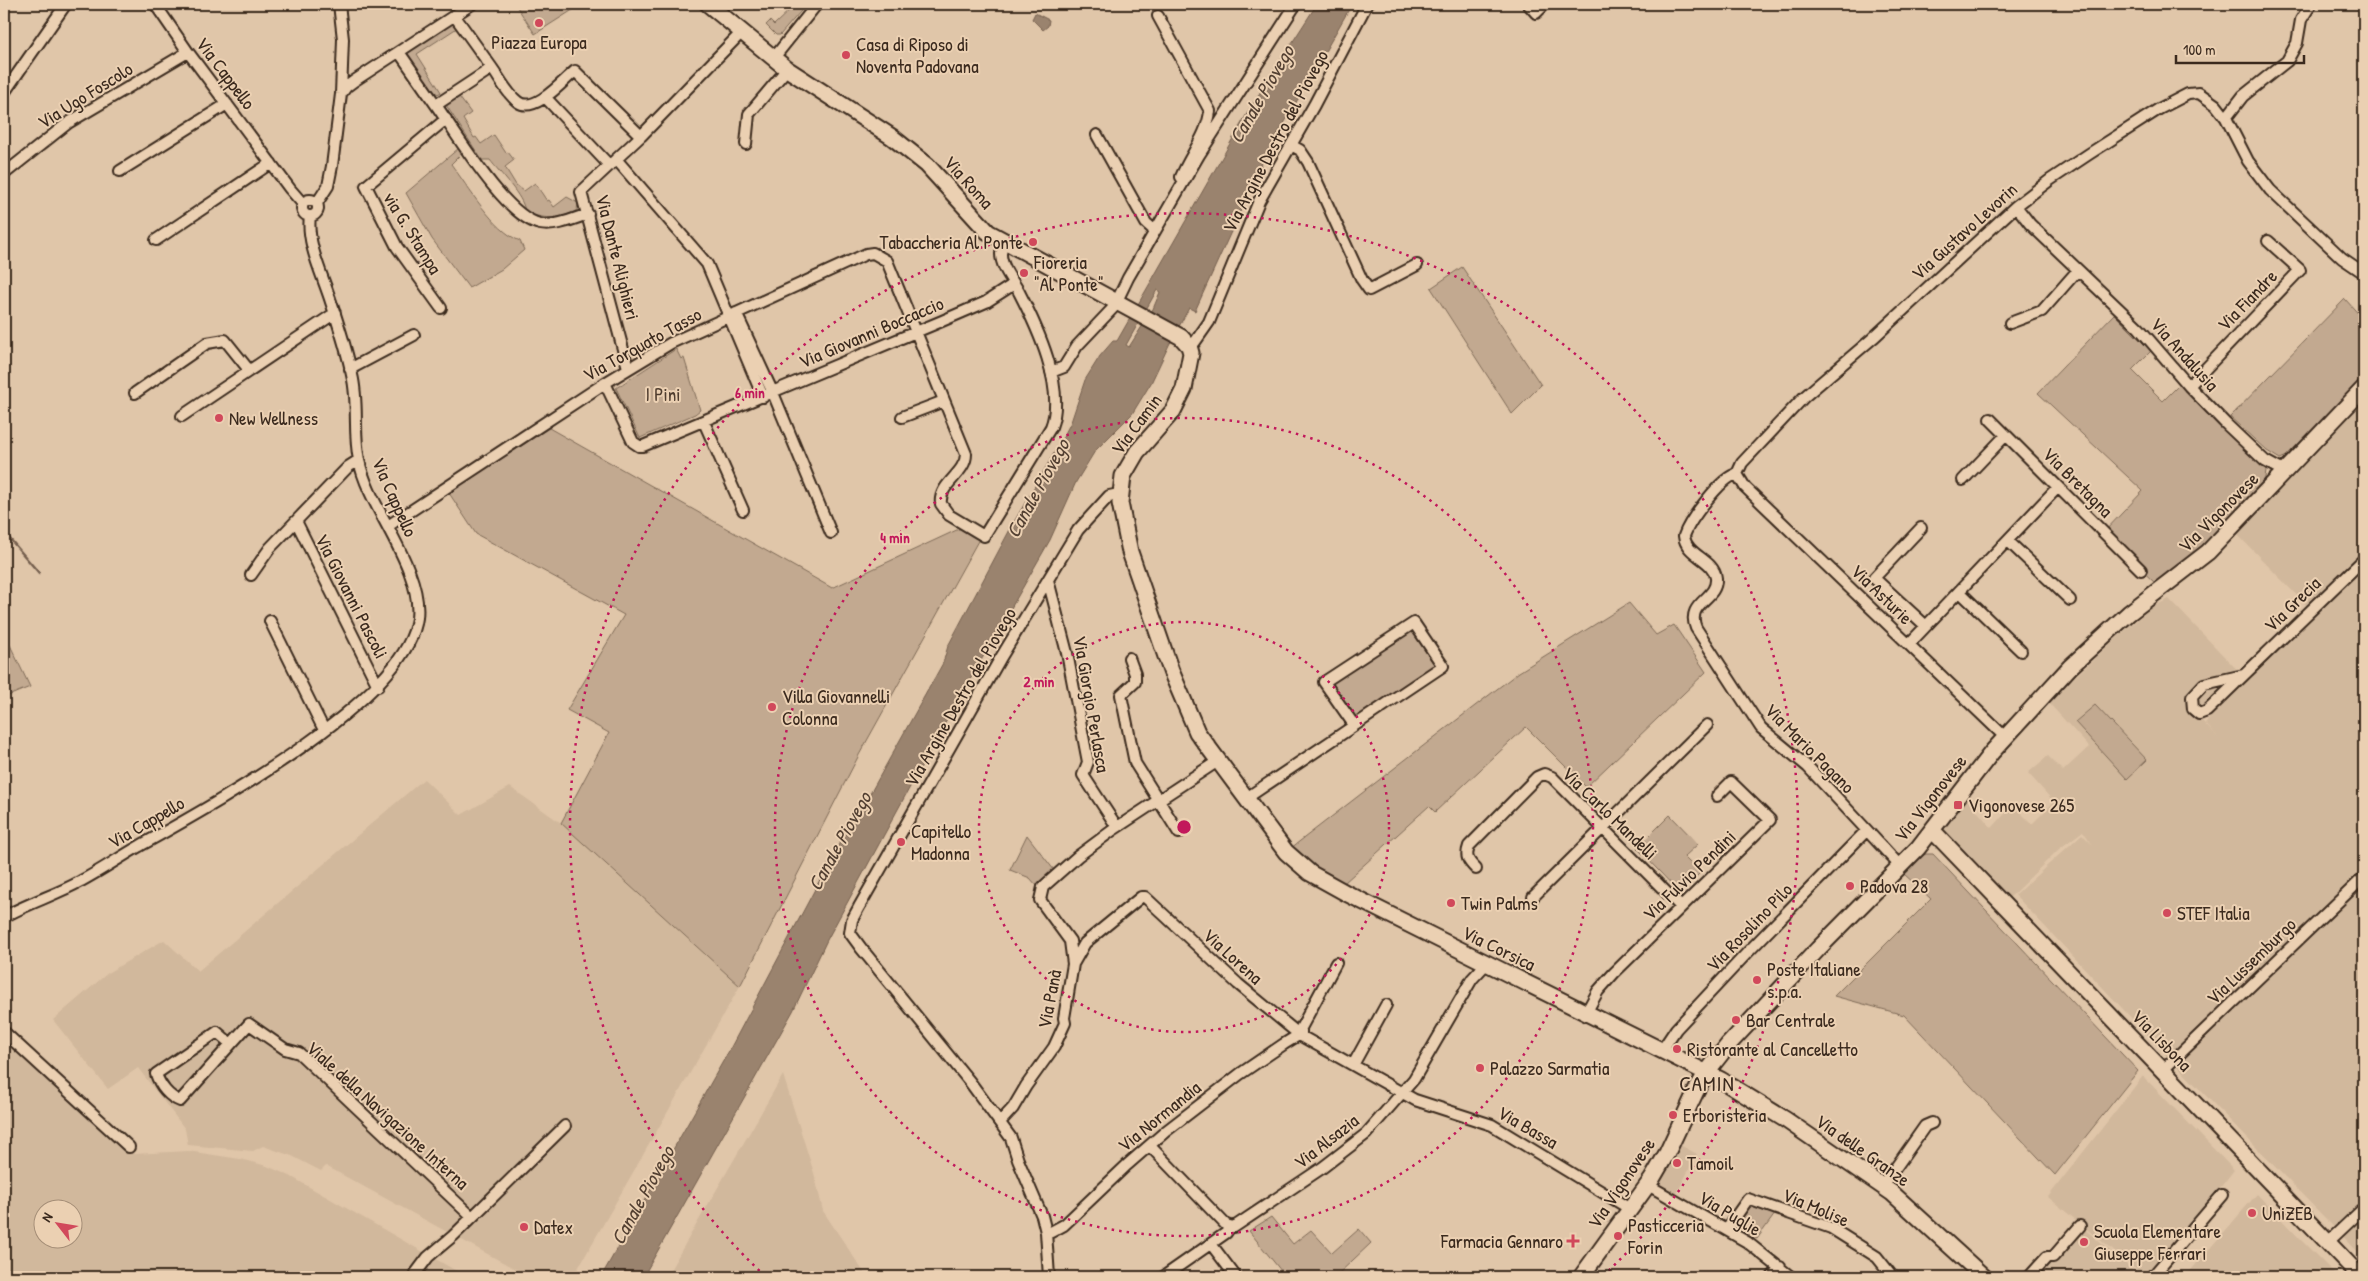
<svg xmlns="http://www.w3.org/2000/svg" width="2368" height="1281" font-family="'Patrick Hand',sans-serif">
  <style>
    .built { fill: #d1b89c; fill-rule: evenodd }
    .green { fill: #c2a990; stroke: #7e6a57 }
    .water { fill: #9a836e; stroke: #745f4e; fill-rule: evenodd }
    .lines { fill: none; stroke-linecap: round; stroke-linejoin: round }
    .stream { stroke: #745f4e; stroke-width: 2.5 }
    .street-casing { stroke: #3b2a1e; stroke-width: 14 }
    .secondary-casing { stroke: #3b2a1e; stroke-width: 19 }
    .street { stroke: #ebd0b2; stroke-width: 10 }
    .secondary { stroke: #ebd0b2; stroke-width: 15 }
    .ring { fill: none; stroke: #c2185b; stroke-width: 2.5; stroke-dasharray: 2.5 5 }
    .poi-dot { fill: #d1495b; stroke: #ebd0b2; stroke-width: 2 }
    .labels { text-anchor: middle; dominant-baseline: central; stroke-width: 4; stroke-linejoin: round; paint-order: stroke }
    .poi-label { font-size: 19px; fill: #3b2a1e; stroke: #ebd0b2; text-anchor: start }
    .street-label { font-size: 19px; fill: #3b2a1e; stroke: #ebd0b2 }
    .park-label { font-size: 19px; fill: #4f3d2f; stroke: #ebd0b2 }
    .water-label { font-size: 20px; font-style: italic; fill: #534032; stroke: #ebd0b2 }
    .quarter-label { font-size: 21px; letter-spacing: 1px; fill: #3b2a1e; stroke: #ebd0b2 }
    .centre { fill: #c2185b; stroke: #ebd0b2; stroke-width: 2.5 }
    .ring-label { font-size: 15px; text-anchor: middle; font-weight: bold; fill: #c2185b; stroke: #ebd0b2; stroke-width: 4; stroke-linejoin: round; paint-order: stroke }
  </style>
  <rect width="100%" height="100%" fill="#e0c6a9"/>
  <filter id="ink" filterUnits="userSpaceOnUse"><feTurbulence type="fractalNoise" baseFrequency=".02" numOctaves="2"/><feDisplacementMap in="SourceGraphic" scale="10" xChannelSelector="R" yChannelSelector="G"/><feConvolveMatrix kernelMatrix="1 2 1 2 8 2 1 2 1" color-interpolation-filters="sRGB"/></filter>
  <g filter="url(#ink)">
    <path class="built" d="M2354 404 2364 414V1258L2175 1064 2015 895 2082 834 2092 844 2083 831 2059 849 2006 901 1938 832 1964 796 1992 828 2013 805 2032 824 2054 802 2028 773 2048 756 2063 771 2089 747 2048 702 2121 634 2152 607 2169 599 2245 678 2202 721 2217 737 2205 723 2315 614 2233 530Z
      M424 779 461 815 510 787 561 823 740 986 573 1277H530L326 1166 321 1171 292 1156 263 1146 253 1151 188 1145 185 1129 138 1068 108 1089 53 1020 109 972 164 940 198 971Z
      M4 1030 134 1154 188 1151 240 1159 267 1166 290 1176 467 1277H4ZM42 1208H72V1238H42Z
      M783 1075 814 1173 823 1211 867 1277H666Z
      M2143 1076 2234 1170 2150 1277H2145L2048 1197Z
      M1680 1145 1697 1154 1676 1195 1662 1187 1661 1183Z
      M2257 1194 2300 1239 2338 1277H2185Z
      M2082 1227 2141 1277H2030Z"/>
    <path class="green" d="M515 4H582L535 34Z
      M796 4H807L780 35H776L766 25 770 21 774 25Z
      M453 23 458 26 457 28 417 54 441 92 438 94 432 90 408 58 409 49Z
      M457 94 471 113 463 119 474 138 476 137 481 144 494 135 506 153 508 152 514 160 505 167 516 185 524 191 535 183 547 201 549 200 554 207 567 197 578 203 577 210C561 220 541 220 525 211 523 196 500 173 490 160H482L446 105Z
      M459 148 463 152 451 164C469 188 493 230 520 241L524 250 502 269 469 288 432 239 406 193Z
      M1462 267 1541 385 1512 414 1431 288Z
      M2345 299 2364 320V381L2294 453 2280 459 2267 451 2230 417Z
      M2114 314 2151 351 2132 370 2163 401 2182 382 2266 470 2264 486 2212 542 2157 585 2103 533 2143 491 2038 393Z
      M676 349 681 359 684 358 700 410 695 414 640 438 616 388Z
      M549 428 832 588 961 528 979 539 859 755 740 986 561 823 609 733 567 710 624 615 476 534 449 493Z
      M1629 603 1656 635 1674 625 1706 672 1586 787 1526 727 1435 812 1429 806 1344 883 1306 862 1291 848 1519 672Z
      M1412 629 1435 666 1354 720 1333 683Z
      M10 645 30 687 8 696 4 687V648Z
      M2095 705 2147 760 2127 779 2075 722Z
      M1670 815 1698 844 1684 857 1700 873 1680 893 1637 848Z
      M1027 835 1054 870 1037 886 1030 878 1010 870Z
      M1926 854H1933L2138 1071 2055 1175 1904 1015 1834 996 1931 899 1903 873 1918 857Z
      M1751 1206 1775 1214 1757 1239 1736 1226Z
      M1271 1217 1293 1244 1311 1230 1332 1253 1359 1229 1371 1243 1335 1277H1286L1249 1231Z"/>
    <path class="water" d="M1317 4H1352L1265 157 1195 311 1189 308 1169 345 1151 383 1132 414 1095 451 1076 482 1050 540 936 739 827 940 793 1011 643 1277H601L730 1049 856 812 866 801 943 663 948 646 1014 522 1060 443 1071 422 1085 380 1100 356 1113 341H1117L1252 105ZM1157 290 1160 292 1153 309 1129 347 1126 345Z
      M1035 13 1049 20 1048 26 1043 30 1032 19Z"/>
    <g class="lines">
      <path class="stream" d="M4 532 39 573"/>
      <g class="street-casing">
        <path id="street" d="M155 4 188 52 290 189 303 204
          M1528 4 1536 13 1545 4
          M1158 16 1210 111C1208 134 1190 155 1181 177
          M399 52 436 105 492 68 454 15
          M773 59 817 4
          M492 68C500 79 507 94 518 102 535 114 563 81 575 71L641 136
          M4 93 66 4
          M341 94 346 87 354 81 472 4
          M545 97 609 165
          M436 105C457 135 506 217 540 224 555 227 573 219 588 214
          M2226 118 2243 96 2287 61 2297 43 2301 20 2311 4
          M1097 135 1146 223 1155 231
          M746 144 749 114 787 69
          M1291 145 1300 150 1308 162 1362 280 1369 290 1417 265
          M616 159 707 264 763 397
          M120 171 227 104
          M4 174 68 123 188 52
          M302 208a8 8 0 1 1 16 0a8 8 0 1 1-16 0Z
          M317 203 328 186 332 166 341 94 343 39 339 4
          M2016 206 2030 224 2139 328 2189 386 2226 424 2265 461 2285 472
          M156 240 271 163
          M441 308 397 247 366 186 446 119
          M736 313 773 393 831 533
          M2010 323 2042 311 2078 270
          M1189 346 1195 342 1209 322 1259 201 1314 105 1367 4
          M628 368 581 192 641 136 741 33
          M350 369 414 335
          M1051 372 1064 367 1077 346 1114 307 1128 278 1199 155 1296 4
          M605 383 633 442 639 446H643L942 321 986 302 1014 284
          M2189 386 2300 270 2268 241
          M135 393 207 343 225 340 249 370
          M182 416 335 313
          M902 417 944 401
          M1990 419 2141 570
          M704 422 743 510
          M359 460 348 467 296 521 378 686
          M1737 474 1742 463 1804 397 1873 338 2016 206 2050 180 2089 154 2159 109 2188 94 2199 93 2216 105 2226 118 2248 161 2270 190 2342 258 2364 273
          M1737 474C1721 477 1689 521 1684 536 1686 556 1714 559 1716 578 1718 600 1685 602 1696 628L1761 728 1808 767 1901 867
          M1737 474 1745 487 2005 737
          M1963 480 2006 435
          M388 526 605 383 671 343 866 254 873 253 887 261 966 454C966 474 938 484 941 504L949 515 984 536 1051 427C1066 388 1037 327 1019 292 1013 281 1001 267 1001 254 1001 250 1004 246 1006 243
          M1921 528 1874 578 1926 626
          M2008 541 2070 600
          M251 575 270 548 296 521
          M1048 580 1067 653 1088 762 1083 775 1117 827
          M1960 592 2021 651
          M270 621 324 730
          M1909 644 2058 487
          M1129 658 1135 674V682L1121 695 1135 763 1179 833
          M2244 675 2207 711 2199 714 2193 709 2192 697 2204 684 2244 675 2364 559
          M1245 799 1443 666 1414 623 1324 682 1354 725
          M1476 869C1468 861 1465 857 1469 846L1537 777 1544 774 1552 777 1681 907
          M1533 897 1707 725
          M4 917C28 903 56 895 81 881 100 871 119 858 138 847 207 808 407 700 417 618 423 567 368 508 359 460 353 432 359 403 352 375 347 351 339 326 331 302 323 276 306 243 310 216
          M1073 964 1070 941 1040 900 1043 887 1078 856 1113 830 1218 761
          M1586 1013 1598 991 1614 973 1770 820 1731 782 1717 796
          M4 1032 129 1147
          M1301 1036V1028L1336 963
          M231 1044 180 1101C169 1097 160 1086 156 1074L217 1032 231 1044 249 1024 285 1049 299 1053 472 1217
          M1662 1050 1676 1029 1748 952 1866 831
          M1353 1065 1386 1005
          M2163 1070 2364 877
          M1000 1122 1013 1108 1026 1086 1054 1047 1065 1023 1064 1018 1073 964 1085 943 1141 897H1145L1238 984 1301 1036 1415 1100 1492 1125 1630 1209
          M1150 1146 1226 1225 1234 1227 1322 1168 1366 1134 1414 1079 1472 979 1486 964
          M1648 1185 1747 1242 1791 1277
          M1882 1187 1925 1126 1932 1123
          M1727 1229 1748 1199 1831 1228 1877 1257 1893 1277
          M1046 1232H1051L1064 1225 1127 1165 1166 1131 1240 1074 1284 1044 1297 1036H1301
          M2328 1242 2364 1208
          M1211 1244 1236 1277
          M416 1273 428 1257 453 1236 565 1126
          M1049 1277 1046 1232 1042 1216 1018 1160 1011 1138 970 1082 861 948 850 933 852 920 859 907 1000 659 1078 530 1109 496 1119 494
          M1163 1277 1226 1233 1230 1227
          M1772 1277 1780 1267
          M2029 1277 2047 1257H2053L2080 1226
          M2152 1277 2222 1195"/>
      </g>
      <g class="secondary-casing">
        <path id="secondary" d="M708 4 787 69 892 137 927 165 988 232 1181 337 1189 346 1191 353 1184 389 1173 411 1137 452 1123 476 1120 503 1130 552 1171 671 1197 732 1286 852 1310 873 1346 893 1721 1080 1786 1120 1892 1193 1984 1277
          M1933 831 2361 1277
          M1581 1277 1652 1179 1667 1153 1696 1091 1706 1073 1728 1045 1818 949 1918 848 1992 752 2070 667 2129 613 2208 552 2364 388"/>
      </g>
      <use href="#street" class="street"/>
      <use href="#secondary" class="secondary"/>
    </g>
  </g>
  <g class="ring">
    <circle cx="1184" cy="827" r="205"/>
    <circle cx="1184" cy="827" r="409"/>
    <path d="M765 1276A614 614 0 1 1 1603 1276"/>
  </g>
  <g class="poi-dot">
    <circle cx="539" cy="23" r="5"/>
    <circle cx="846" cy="55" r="5"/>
    <circle cx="1033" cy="242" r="5"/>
    <circle cx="1024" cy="273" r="5"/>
    <circle cx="219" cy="418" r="5"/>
    <circle cx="772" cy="707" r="5"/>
    <rect x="1953" y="800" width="10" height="10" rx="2.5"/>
    <circle cx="901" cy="842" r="5"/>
    <circle cx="1850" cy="886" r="5"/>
    <circle cx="1451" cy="903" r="5"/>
    <circle cx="2167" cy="913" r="5"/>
    <circle cx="1757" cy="980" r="5"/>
    <circle cx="1736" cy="1020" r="5"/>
    <circle cx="1677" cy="1049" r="5"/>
    <circle cx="1480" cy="1068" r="5"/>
    <circle cx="1673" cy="1115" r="5"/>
    <circle cx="1677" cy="1163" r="5"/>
    <circle cx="2252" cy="1213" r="5"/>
    <circle cx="524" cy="1227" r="5"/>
    <circle cx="1618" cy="1236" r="5"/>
    <path d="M1570.5 1233.5h5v5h5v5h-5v5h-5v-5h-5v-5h5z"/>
    <circle cx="2084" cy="1242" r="5"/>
  </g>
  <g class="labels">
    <g class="poi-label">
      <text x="539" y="42" text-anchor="middle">Piazza Europa</text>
      <text x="856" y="44">Casa di Riposo di<tspan x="856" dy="22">Noventa Padovana</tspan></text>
      <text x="1023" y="242" text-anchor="end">Tabaccheria Al Ponte</text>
      <text x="1034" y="262">Fioreria<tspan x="1034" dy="22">"Al Ponte"</tspan></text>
      <text x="229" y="418">New Wellness</text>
      <text x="782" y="696">Villa Giovannelli<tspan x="782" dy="22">Colonna</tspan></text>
      <text x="1968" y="805">Vigonovese 265</text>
      <text x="911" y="831">Capitello<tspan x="911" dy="22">Madonna</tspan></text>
      <text x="1860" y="886">Padova 28</text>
      <text x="1461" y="903">Twin Palms</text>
      <text x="2177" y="913">STEF Italia</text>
      <text x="1767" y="969">Poste Italiane<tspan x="1767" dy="22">s.p.a.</tspan></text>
      <text x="1746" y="1020">Bar Centrale</text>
      <text x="1687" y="1049">Ristorante al Cancelletto</text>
      <text x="1490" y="1068">Palazzo Sarmatia</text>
      <text x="1683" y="1115">Erboristeria</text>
      <text x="1687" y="1163">Tamoil</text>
      <text x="2262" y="1213">UniZEB</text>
      <text x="1628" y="1225">Pasticceria<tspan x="1628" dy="22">Forin</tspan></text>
      <text x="534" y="1227">Datex</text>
      <text x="2094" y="1231">Scuola Elementare<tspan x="2094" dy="22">Giuseppe Ferrari</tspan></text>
      <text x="1563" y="1241" text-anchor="end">Farmacia Gennaro</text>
    </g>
    <g class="street-label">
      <text transform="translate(226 73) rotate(53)">Via Cappello</text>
      <text transform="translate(85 95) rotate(-32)">Via Ugo Foscolo</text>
      <text transform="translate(1275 141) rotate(-62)">Via Argine Destro del Piovego</text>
      <text transform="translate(969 182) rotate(48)">Via Roma</text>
      <text transform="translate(1964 231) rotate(-42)">Via Gustavo Levorin</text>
      <text transform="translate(413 233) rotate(58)">via G. Stampa</text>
      <text transform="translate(618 257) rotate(76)">Via Dante Alighieri</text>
      <text transform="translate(2247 300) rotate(-46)">Via Fiandre</text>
      <text transform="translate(871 332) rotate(-23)">Via Giovanni Boccaccio</text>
      <text transform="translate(642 344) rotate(-29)">Via Torquato Tasso</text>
      <text transform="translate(2185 354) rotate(48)">Via Andalusia</text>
      <text transform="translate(1136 424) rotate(-53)">Via Camin</text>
      <text transform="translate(2078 482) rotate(45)">Via Bretagna</text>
      <text transform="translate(395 497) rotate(66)">Via Cappello</text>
      <text transform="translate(2218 512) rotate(-45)">Via Vigonovese</text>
      <text transform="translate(1882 594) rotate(44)">Via Asturie</text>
      <text transform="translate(352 596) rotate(63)">Via Giovanni Pascoli</text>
      <text transform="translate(2292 604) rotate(-44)">Via Grecia</text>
      <text transform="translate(960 697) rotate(-60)">Via Argine Destro del Piovego</text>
      <text transform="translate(1092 704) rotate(80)">Via Giorgio Perlasca</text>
      <text transform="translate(1810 748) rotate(45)">Via Mario Pagano</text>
      <text transform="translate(1930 798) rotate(-52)">Via Vigonovese</text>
      <text transform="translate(1610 813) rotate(44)">Via Carlo Mandelli</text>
      <text transform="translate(146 822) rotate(-30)">Via Cappello</text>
      <text transform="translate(1689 875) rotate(-44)">Via Fulvio Pendini</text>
      <text transform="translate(1749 927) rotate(-46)">Via Rosolino Pilo</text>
      <text transform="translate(1499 948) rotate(26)">Via Corsica</text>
      <text transform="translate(1233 956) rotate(42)">Via Lorena</text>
      <text transform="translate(2251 961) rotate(-44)">Via Lussemburgo</text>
      <text transform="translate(1049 999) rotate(-79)">Via Panà</text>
      <text transform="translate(2162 1040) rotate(46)">Via Lisbona</text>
      <text transform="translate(388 1115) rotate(42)">Viale della Navigazione Interna</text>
      <text transform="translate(1159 1116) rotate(-39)">Via Normandia</text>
      <text transform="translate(1528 1127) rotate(30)">Via Bassa</text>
      <text transform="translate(1326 1141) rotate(-38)">Via Alsazia</text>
      <text transform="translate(1863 1150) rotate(35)">Via delle Granze</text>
      <text transform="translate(1621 1183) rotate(-56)">Via Vigonovese</text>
      <text transform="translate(1816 1207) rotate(23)">Via Molise</text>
      <text transform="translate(1730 1213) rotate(31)">Via Puglie</text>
    </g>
    <g class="park-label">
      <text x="663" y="394">I Pini</text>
    </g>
    <g class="water-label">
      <text transform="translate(1261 94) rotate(-60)">Canale Piovego</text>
      <text transform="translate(1037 488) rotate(-61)">Canale Piovego</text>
      <text transform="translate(839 841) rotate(-61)">Canale Piovego</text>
      <text transform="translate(642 1195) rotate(-61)">Canale Piovego</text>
    </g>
    <g class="quarter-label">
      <text x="1707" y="1083">CAMIN</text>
    </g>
  </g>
  <circle cx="1184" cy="827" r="8" class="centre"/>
  <g class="ring-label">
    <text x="750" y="398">6 min</text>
    <text x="895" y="543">4 min</text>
    <text x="1039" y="687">2 min</text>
  </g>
  <rect width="2368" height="1281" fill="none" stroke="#ebd0b2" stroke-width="20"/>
  <rect x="10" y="10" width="2348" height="1261" fill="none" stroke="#3b2a1e" stroke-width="2" filter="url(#ink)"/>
  <g transform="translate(58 1224) rotate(301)"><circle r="24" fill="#ebd0b2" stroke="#a58e77"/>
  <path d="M0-4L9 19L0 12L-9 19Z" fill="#d1495b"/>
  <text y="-8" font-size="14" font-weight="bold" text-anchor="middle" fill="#3b2a1e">N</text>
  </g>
  <path d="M2176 55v8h128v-8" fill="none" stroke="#3b2a1e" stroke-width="2.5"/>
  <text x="2183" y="55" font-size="15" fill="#3b2a1e" stroke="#ebd0b2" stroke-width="4" paint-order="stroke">100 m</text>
</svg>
